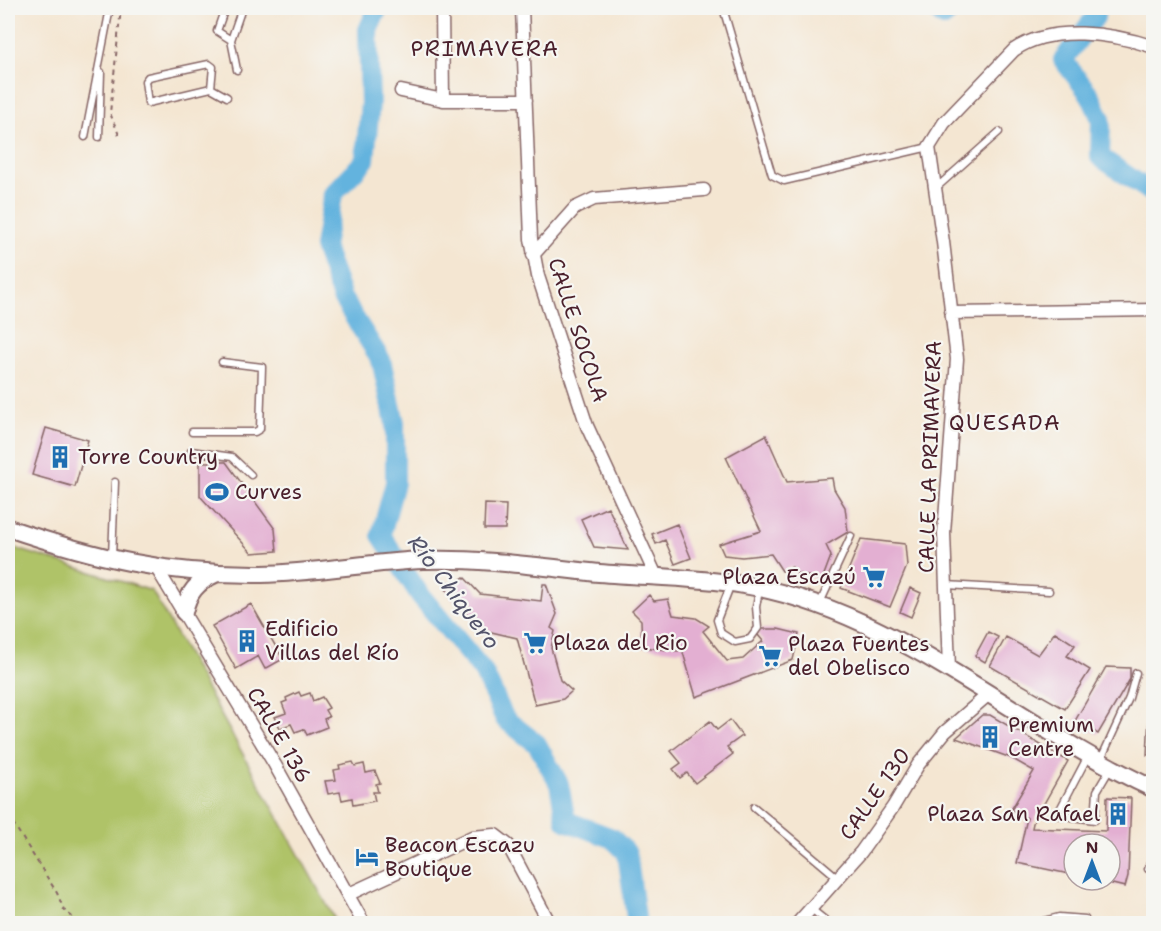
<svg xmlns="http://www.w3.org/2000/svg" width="1161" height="931" font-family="'Shantell Sans',sans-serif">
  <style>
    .green { fill: #afc367; stroke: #7c7149; stroke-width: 1.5 }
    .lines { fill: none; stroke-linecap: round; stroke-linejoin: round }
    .river { stroke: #64b3de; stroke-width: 20 }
    .building { fill: #e3afd2 }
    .service-casing { stroke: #866565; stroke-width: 9 }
    .minor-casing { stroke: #866565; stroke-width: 15 }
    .secondary-casing { stroke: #866565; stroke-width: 20 }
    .path { stroke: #866565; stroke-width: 2; stroke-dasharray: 4.5 4.5; stroke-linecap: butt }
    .service { stroke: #fff; stroke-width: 6 }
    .minor { stroke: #fff; stroke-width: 12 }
    .secondary { stroke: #fff; stroke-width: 16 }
    .labels { text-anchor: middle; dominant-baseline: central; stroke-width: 4.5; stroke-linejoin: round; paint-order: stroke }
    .street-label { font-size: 21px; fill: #4a1f2b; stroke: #f6f6f2 }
    .poi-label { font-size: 21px; fill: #4a1f2b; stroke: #f6f6f2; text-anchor: start }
    .neighbourhood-label { font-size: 22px; letter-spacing: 1.5px; fill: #4a1f2b; stroke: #f6f6f2 }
    .water-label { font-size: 22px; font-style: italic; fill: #53536a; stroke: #f6f6f2 }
  </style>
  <rect width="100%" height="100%" fill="#f6f6f2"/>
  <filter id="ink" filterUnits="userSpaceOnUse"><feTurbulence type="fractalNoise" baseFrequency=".0167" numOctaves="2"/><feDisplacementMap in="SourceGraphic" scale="12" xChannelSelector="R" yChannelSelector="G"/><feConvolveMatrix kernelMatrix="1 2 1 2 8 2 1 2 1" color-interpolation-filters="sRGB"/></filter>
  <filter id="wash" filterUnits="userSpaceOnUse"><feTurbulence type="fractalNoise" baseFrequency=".008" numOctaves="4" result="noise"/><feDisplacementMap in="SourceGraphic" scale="24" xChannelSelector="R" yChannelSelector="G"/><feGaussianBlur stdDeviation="1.35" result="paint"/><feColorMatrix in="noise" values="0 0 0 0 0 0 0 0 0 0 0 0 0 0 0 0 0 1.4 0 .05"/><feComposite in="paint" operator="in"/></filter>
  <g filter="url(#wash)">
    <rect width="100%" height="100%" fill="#f4e6d2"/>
    <path class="green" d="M8 546 152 591 337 923H8Z"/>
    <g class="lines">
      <path class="river" d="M378 8 368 30 370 103 365 160 333 194 324 247 342 298 381 360 395 423V483L381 535 420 595 483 671 505 719 537 744 559 784 566 821 612 838 627 853 637 924
        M934 8 944 17 954 8
        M1096 8 1095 17 1063 60 1090 95 1101 119 1100 157 1154 194"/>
    </g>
    <g id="blocks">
      <path class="building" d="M46 428 88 440 75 487 32 475Z
        M766 435 787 482 832 478 834 489 845 507 848 532 826 545 831 556 822 580 796 573 792 567 782 571 771 554 742 557 724 555 719 544 761 531 726 457Z
        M200 462H226L275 529 277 551 252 553 200 496Z
        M485 504 506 505 505 529H484Z
        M608 507 628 550 594 547 581 519Z
        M677 524 691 558 675 564 665 540 656 544 652 534Z
        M861 539 905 544 907 566 890 607 841 588Z
        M464 577 480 594 541 601 543 584H546L557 614 551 628 555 631 551 648 560 680 572 691 563 699 535 705 517 638 483 630 460 608 446 589 445 582 456 583Z
        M910 588 921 593 911 617 900 612Z
        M649 595 654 601 668 599 673 615 696 618 709 626 703 631 727 661 743 659 763 641 758 635 760 629H778L799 634 793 660 696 697 682 649 678 651 642 647 641 620 632 611Z
        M251 604 283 659 265 669 258 656 236 669 212 626Z
        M988 632 998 637 985 662 975 656Z
        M1055 632 1075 645 1067 656 1090 670 1065 709 990 666 1006 637 1038 655Z
        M1106 667 1130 668V679L1098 734 1075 721Z
        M299 692 301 696 310 693 313 701 322 697 329 708 325 710 329 717 324 719 327 727 307 735 304 729 295 732 291 724 280 728 275 717 286 713 282 703 287 701 286 698Z
        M1150 698H1154V755H1147Z
        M982 715H990L1068 761 1033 823 1032 828 1106 831 1107 797 1131 798 1128 876 1125 887 1100 881 1110 880V844H1074V875L1017 863 1027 818 1011 810 1034 771 1011 758 956 738Z
        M730 720 742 736 727 747 733 754 695 783 687 773 680 778 673 769 681 763 671 751 710 721 717 730Z
        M353 762 355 766 364 764 366 773 375 771 380 783 376 784 378 792H373L375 801 353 805 352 798 342 800 340 792 328 794 325 781 336 780 334 770 340 769 339 765Z"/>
    </g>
  </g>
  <g filter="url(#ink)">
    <use href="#blocks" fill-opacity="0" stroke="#866565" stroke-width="1.5"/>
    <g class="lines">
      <g class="service-casing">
        <path id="service" d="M225 8 217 31 231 40 242 8
          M725 15 772 175 784 181 929 147
          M231 40 237 70
          M211 88 213 67 209 64 148 77 145 81 148 103 211 88 227 97
          M85 137 110 8
          M99 137 101 72
          M936 188 999 132
          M192 432H255L260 429 262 367 222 362
          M191 451 232 457 251 475
          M112 557 115 482
          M731 584 717 620 721 633 735 642 750 639 758 628 756 607 759 590
          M946 585 1049 591
          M820 603 851 536
          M1088 756 1057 815 1095 820 1097 791 1110 769
          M1101 759 1129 698 1136 673
          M754 807 837 877
          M1148 869 1154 850
          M810 908 830 924
          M1032 924 1059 917 1085 919"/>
      </g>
      <g class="minor-casing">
        <path id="minor" d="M442 8 443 100H526
          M522 8 531 239 538 276 587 426 657 578
          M401 91 443 100
          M533 255 575 208 594 199 704 190
          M952 313 1154 310
          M156 567 275 765 364 924
          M949 669 944 533 957 359 943 242 929 147 944 123 1014 50C1051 24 1112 33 1154 47
          M349 894 472 837 495 835 508 845 550 924
          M797 924 861 852 893 807 918 765 945 732 990 693"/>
      </g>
      <g class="secondary-casing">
        <path id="secondary" d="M8 528C96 558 167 575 262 574 316 573 370 562 424 560 482 558 542 567 599 573 647 577 697 577 744 585 896 610 1017 726 1154 789
          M184 612C188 593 197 582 215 574"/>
      </g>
      <path class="path" d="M94 8 101 9
        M119 135 110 113 121 8
        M8 815 57 893 64 910 77 921 89 924"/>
      <use href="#service" class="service"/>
      <use href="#minor" class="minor"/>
      <use href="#secondary" class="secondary"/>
    </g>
  </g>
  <defs>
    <g id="building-bare" transform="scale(1.8)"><path d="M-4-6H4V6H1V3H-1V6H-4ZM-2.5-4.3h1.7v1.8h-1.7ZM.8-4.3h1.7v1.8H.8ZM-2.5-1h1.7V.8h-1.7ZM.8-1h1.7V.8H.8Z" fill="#1f6fb2" stroke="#f6f6f2" stroke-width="2.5" paint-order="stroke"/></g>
    <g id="stadium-bare" transform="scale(1.8)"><path d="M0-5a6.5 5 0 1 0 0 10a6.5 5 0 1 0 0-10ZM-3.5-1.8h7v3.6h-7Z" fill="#1f6fb2" stroke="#f6f6f2" stroke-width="2.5" paint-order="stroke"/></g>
    <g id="supermarket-bare" transform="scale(1.8)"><path d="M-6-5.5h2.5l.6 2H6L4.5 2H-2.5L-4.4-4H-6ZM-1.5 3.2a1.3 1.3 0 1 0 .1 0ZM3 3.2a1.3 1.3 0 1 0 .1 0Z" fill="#1f6fb2" stroke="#f6f6f2" stroke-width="2.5" paint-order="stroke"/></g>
    <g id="hotel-bare" transform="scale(1.8)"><path d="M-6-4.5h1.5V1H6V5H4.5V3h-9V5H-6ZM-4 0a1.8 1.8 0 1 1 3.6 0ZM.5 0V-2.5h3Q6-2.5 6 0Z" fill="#1f6fb2" stroke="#f6f6f2" stroke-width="2.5" paint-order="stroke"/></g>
  </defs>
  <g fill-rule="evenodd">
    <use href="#building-bare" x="60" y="457"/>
    <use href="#stadium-bare" x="217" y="492"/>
    <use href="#supermarket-bare" x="874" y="577"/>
    <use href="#building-bare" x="247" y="641"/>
    <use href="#supermarket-bare" x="535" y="643"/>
    <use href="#supermarket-bare" x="770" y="656"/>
    <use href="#building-bare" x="990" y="737"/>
    <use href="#building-bare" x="1118" y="814"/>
    <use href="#hotel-bare" x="367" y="857"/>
  </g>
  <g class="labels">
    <g class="street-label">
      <text transform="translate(578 330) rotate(72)">CALLE SOCOLA</text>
      <text transform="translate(930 457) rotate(-88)">CALLE LA PRIMAVERA</text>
      <text transform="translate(279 735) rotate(60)">CALLE 136</text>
      <text transform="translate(875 794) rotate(-55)">CALLE 130</text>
    </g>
    <g class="poi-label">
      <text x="78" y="457">Torre Country</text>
      <text x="235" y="492">Curves</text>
      <text x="856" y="577" text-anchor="end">Plaza Escazú</text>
      <text x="265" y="629">Edificio<tspan x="265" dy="24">Villas del Río</tspan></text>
      <text x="553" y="643">Plaza del Rio</text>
      <text x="788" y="644">Plaza Fuentes<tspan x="788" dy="24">del Obelisco</tspan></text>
      <text x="1008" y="725">Premium<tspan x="1008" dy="24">Centre</tspan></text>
      <text x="1100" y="814" text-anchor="end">Plaza San Rafael</text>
      <text x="385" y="845">Beacon Escazu<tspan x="385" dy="24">Boutique</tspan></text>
    </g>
    <g class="neighbourhood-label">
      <text x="485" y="48">PRIMAVERA</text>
      <text x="1005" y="422">QUESADA</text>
    </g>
    <g class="water-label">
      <text transform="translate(454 592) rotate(53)">Río Chiquero</text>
    </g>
  </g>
  <rect width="1161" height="931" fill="none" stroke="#f6f6f2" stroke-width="30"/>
  <g transform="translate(1092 862)"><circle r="28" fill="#f6f6f2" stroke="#b1a0a2" stroke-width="1.5"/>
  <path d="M0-4.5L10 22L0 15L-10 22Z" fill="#1f6fb2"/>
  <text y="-9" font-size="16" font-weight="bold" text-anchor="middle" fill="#4a1f2b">N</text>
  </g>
</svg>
